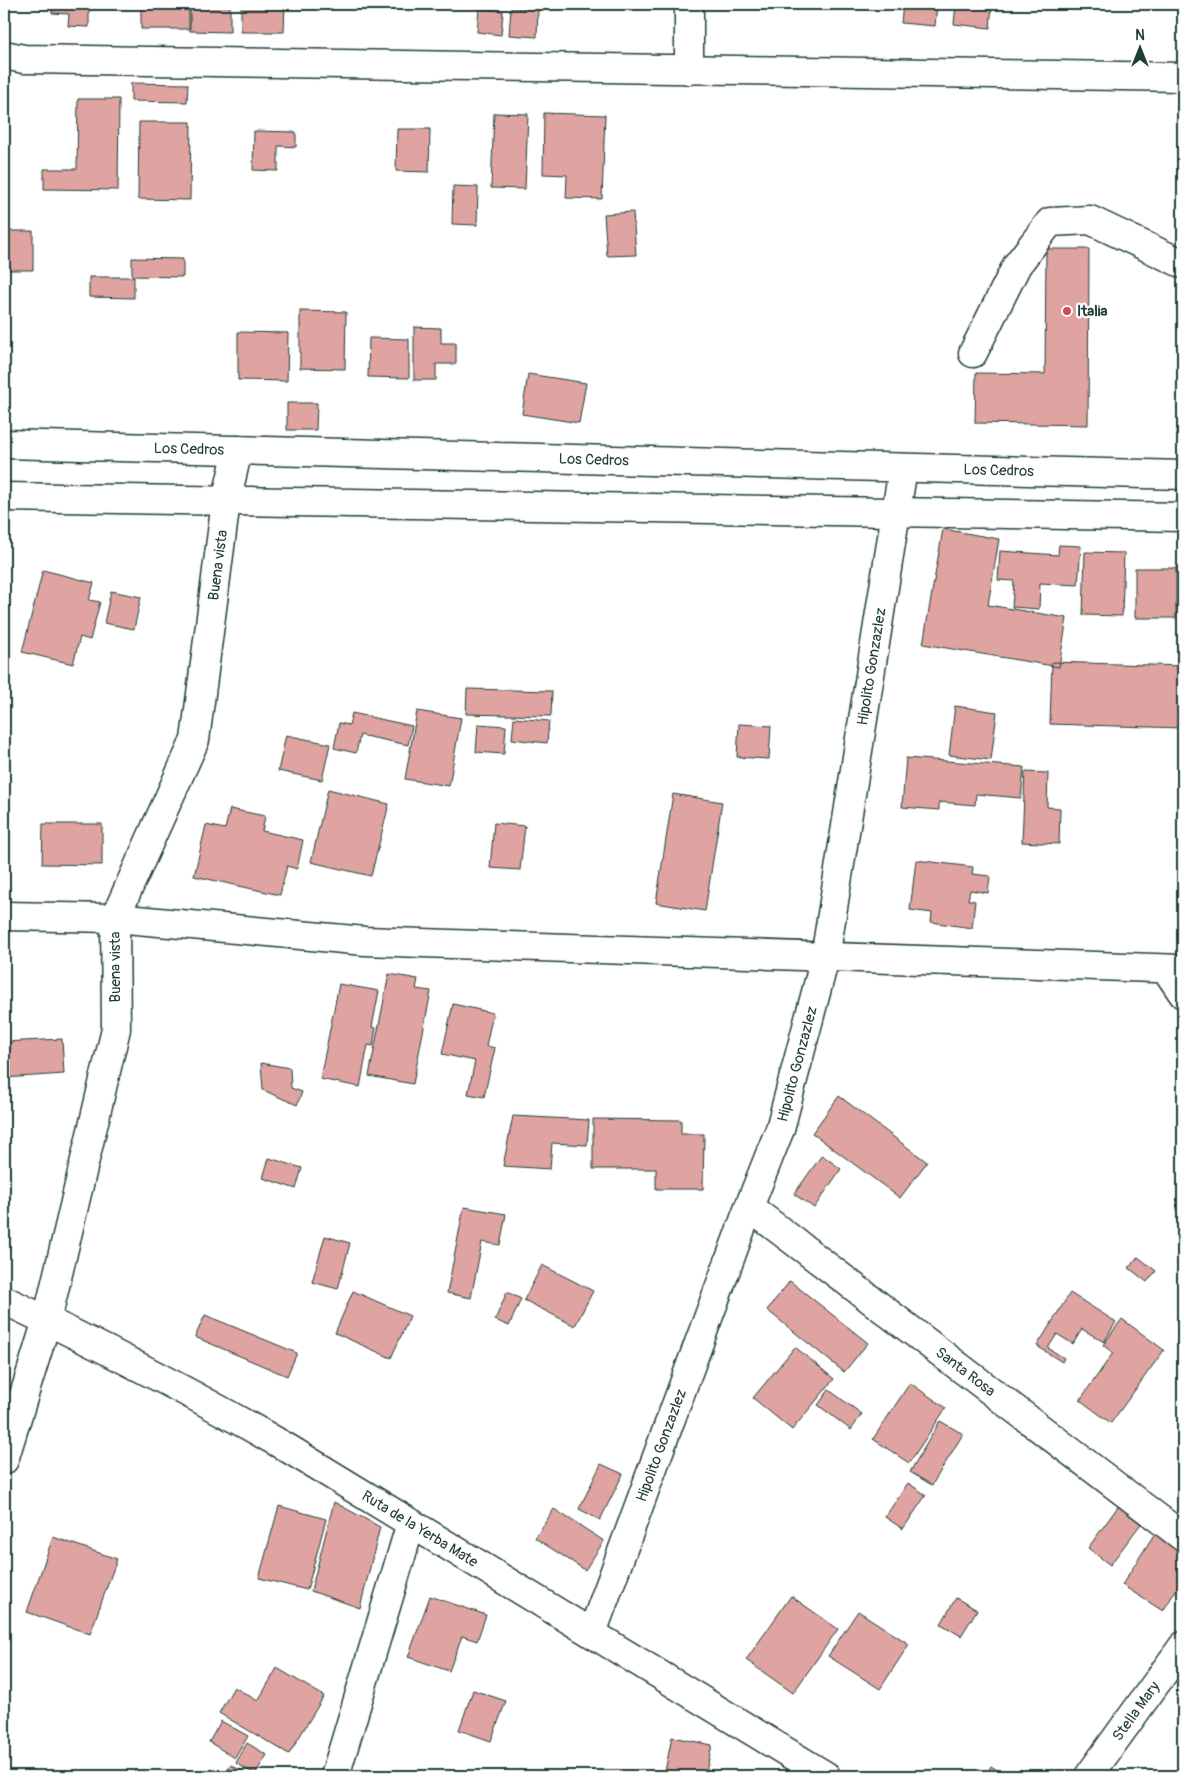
<svg xmlns="http://www.w3.org/2000/svg" width="1187" height="1780" font-family="Pangolin,sans-serif">
  <style>
    .building { fill: #dfa4a1; stroke: #1f3d34 }
    .lines { fill: none; stroke-linecap: round; stroke-linejoin: round }
    .minor-casing { stroke: #1f3d34; stroke-width: 31 }
    .major-casing { stroke: #1f3d34; stroke-width: 31 }
    .minor { stroke: #fff; stroke-width: 28 }
    .major { stroke: #fff; stroke-width: 28 }
    .poi-dot { fill: #d1495b; stroke: #fff; stroke-width: 2 }
    .labels { text-anchor: middle; dominant-baseline: central; stroke-width: 4.5; stroke-linejoin: round; paint-order: stroke }
    .poi-label { font-size: 15px; font-weight: bold; fill: #1f3d34; stroke: #fff; text-anchor: start }
    .street-label { font-size: 15px; fill: #1f3d34; stroke: #fff }
  </style>
  <rect width="100%" height="100%" fill="#fff"/>
  <filter id="ink" filterUnits="userSpaceOnUse"><feTurbulence type="fractalNoise" baseFrequency=".02" numOctaves="2"/><feDisplacementMap in="SourceGraphic" scale="10" xChannelSelector="R" yChannelSelector="G"/><feConvolveMatrix kernelMatrix="1 2 1 2 8 2 1 2 1" color-interpolation-filters="sRGB"/></filter>
  <g filter="url(#ink)">
    <path class="building" d="M52 4H89V27L68 26 69 14 52 13Z
      M141 4H189V29H141Z
      M190 4H230V32L190 31Z
      M241 4H285L284 32H241Z
      M903 4H937L935 26 901 23Z
      M956 4H992L990 28 954 24Z
      M479 8 503 11 501 35 477 32Z
      M511 8 538 9 537 37 509 35Z
      M131 83 188 84 187 102 131 101Z
      M78 99H119L118 190 44 189V169H77Z
      M494 113 528 114 525 189 491 188Z
      M544 113 605 115 602 199 566 198 567 175 543 174Z
      M139 122H191L190 200 138 199Z
      M397 129H430L429 172 396 171Z
      M254 131 296 132V147L278 146V171L253 170Z
      M453 186 478 187 477 225 452 224Z
      M633 212 636 255 607 256 604 214Z
      M4 231H33V270H4Z
      M1046 249H1089L1088 425 975 423 976 373 1045 374Z
      M132 258 183 259V277L132 276Z
      M89 277H134V298L89 297Z
      M300 311 346 312 345 369 300 368Z
      M414 327 441 328V343H456V364H436V380H414Z
      M238 332 288 333 287 381 238 380Z
      M369 338 409 339V378L368 377Z
      M528 374 586 383 579 423 522 414Z
      M287 403H317L316 430H287Z
      M943 529 999 539 988 605 1067 618 1059 667 923 644Z
      M1059 545 1081 546 1078 585 1040 583 1039 609 1012 607 1014 581 998 580 1000 551 1058 555Z
      M1085 552 1124 553 1122 616 1083 615Z
      M1135 568H1176V618H1135Z
      M43 570 94 583 89 600 100 602 90 640 80 637 73 664 22 652Z
      M111 591 141 597 134 629 104 623Z
      M1052 662 1183 666V728L1050 724Z
      M467 689 552 691 551 716 466 714Z
      M955 706 997 712 991 760 949 755Z
      M417 711 461 718 449 786 405 779Z
      M352 713 412 726 408 745 360 735 356 753 334 748 339 723 349 725Z
      M514 718 549 721 547 743 512 739Z
      M478 724 506 726 504 754 476 752Z
      M739 724 771 726 769 759 737 757Z
      M286 735 330 744 322 780 278 771Z
      M906 758 1024 767 1021 798 976 794 975 805 939 802V810L902 807Z
      M1025 772 1048 773 1047 807 1060 808 1059 844 1022 842Z
      M328 789 389 804 371 876 311 862Z
      M673 794 722 802 705 911 656 903Z
      M230 809 265 816 262 831 303 840 297 869 287 866 280 895 194 876 206 825 225 829Z
      M494 823 525 826 520 870 490 868Z
      M43 824H102V865L42 864Z
      M916 860 973 867 972 874 990 876 988 893 970 890 968 900 975 901 972 928 931 922 932 913 910 910Z
      M389 974 418 979 416 989 431 991 413 1084 369 1076Z
      M339 984 379 991 372 1027 376 1028 373 1046 368 1045 360 1087 320 1079Z
      M453 1004 493 1013 486 1046 495 1048 484 1097 468 1094 475 1061 442 1054Z
      M62 1039 64 1074 4 1078V1042Z
      M261 1063 290 1068 291 1088 302 1092 297 1105 263 1090Z
      M839 1096 927 1162 900 1198 812 1133Z
      M513 1116 589 1120 587 1145 552 1143 550 1169 503 1166Z
      M593 1119 681 1120V1134H704L703 1189H656V1169H593Z
      M822 1155 841 1169 814 1208 794 1194Z
      M269 1158 302 1168 296 1189 263 1178Z
      M464 1207 506 1214 500 1245 482 1242 471 1298 447 1293Z
      M325 1236 350 1243 338 1289 312 1282Z
      M1138 1257 1156 1271 1147 1282 1129 1268Z
      M542 1265 593 1291 575 1326 524 1300Z
      M790 1281 868 1343 844 1372 767 1310Z
      M353 1291 410 1316 391 1358 335 1333Z
      M507 1292 521 1299 509 1326 495 1320Z
      M1070 1293 1116 1322 1104 1342 1082 1329 1073 1344 1057 1334 1048 1348 1064 1358 1062 1362 1037 1346Z
      M205 1315 297 1353 287 1376 195 1337Z
      M1122 1319 1164 1350 1111 1423 1080 1400 1113 1353 1103 1345Z
      M795 1347 834 1379 792 1430 753 1398Z
      M910 1383 946 1408 909 1463 873 1439Z
      M829 1390 862 1414 851 1430 818 1405Z
      M940 1421 963 1434 932 1485 910 1472Z
      M601 1464 623 1474 600 1520 579 1509Z
      M908 1483 926 1495 903 1529 885 1517Z
      M334 1502 380 1527 360 1608 311 1591Z
      M1120 1504 1143 1521 1110 1565 1088 1548Z
      M279 1506 326 1519 307 1590 259 1578Z
      M554 1509 604 1541 585 1570 535 1538Z
      M1155 1533 1183 1551V1579L1163 1611 1122 1585Z
      M53 1537 117 1559 90 1634 27 1612Z
      M430 1596 486 1615 477 1641 462 1636 449 1671 408 1657Z
      M791 1596 838 1629 793 1693 746 1660Z
      M956 1598 977 1610 961 1636 941 1624Z
      M858 1611 909 1644 880 1689 828 1656Z
      M277 1668 324 1696 289 1754 219 1713 234 1687 258 1701Z
      M473 1690 506 1701 491 1741 459 1730Z
      M221 1721 248 1736 235 1758 209 1742Z
      M672 1737 712 1745 705 1776H664Z
      M247 1743 267 1755 255 1774 236 1763Z
      M231 1765 251 1776H224Z
      M991 1766 1006 1776H985Z"/>
    <g class="lines">
      <g class="minor-casing">
        <g id="minor">
          <path d="M689 4V70"/>
          <path d="M4 55 24 59 1183 77"/>
          <path d="M973 353 1017 265 1050 222 1090 220 1183 264"/>
          <path id="s1" d="M4 444 1183 475"/>
          <path d="M4 497 1183 517"/>
          <path d="M4 916 115 918 365 941 1183 969"/>
          <path d="M1166 969 1183 994"/>
          <path id="s2" d="M749 1207 1183 1537"/>
          <path id="s3" d="M4 1460 47 1320 116 1029 115 918 195 740 226 501 238 450"/>
          <path id="s4" d="M592 1633 749 1207 780 1129 825 958 903 468"/>
          <path d="M335 1776 411 1523"/>
          <path id="s5" d="M1089 1776 1183 1646"/>
        </g>
      </g>
      <g class="major-casing">
        <g id="major">
          <path id="s6" d="M4 1300C101 1346 196 1395 289 1449L826 1776"/>
        </g>
      </g>
      <use href="#minor" class="minor"/>
      <use href="#major" class="major"/>
    </g>
  </g>
  <circle class="poi-dot" cx="1067" cy="311" r="5"/>
  <g class="labels">
    <g class="poi-label">
      <text x="1077" y="311">Italia</text>
    </g>
    <g class="street-label">
      <text stroke="none"><textPath href="#s1" startOffset="185">Los Cedros</textPath></text>
      <text stroke="none"><textPath href="#s1" startOffset="590">Los Cedros</textPath></text>
      <text stroke="none"><textPath href="#s1" startOffset="995">Los Cedros</textPath></text>
      <text stroke="none"><textPath href="#s3" startOffset="928">Buena vista</textPath></text>
      <text stroke="none"><textPath href="#s4" startOffset="1010">Hipolito Gonzazlez</textPath></text>
      <text transform="translate(115 967) rotate(-90)">Buena vista</text>
      <text stroke="none"><textPath href="#s4" startOffset="605">Hipolito Gonzazlez</textPath></text>
      <text stroke="none"><textPath href="#s2" startOffset="272">Santa Rosa</textPath></text>
      <text stroke="none"><textPath href="#s4" startOffset="200">Hipolito Gonzazlez</textPath></text>
      <text stroke="none"><textPath href="#s6" startOffset="475">Ruta de la Yerba Mate</textPath></text>
      <text stroke="none"><textPath href="#s5" startOffset="80">Stella Mary</textPath></text>
    </g>
  </g>
  <rect width="1187" height="1780" fill="none" stroke="#fff" stroke-width="20"/>
  <rect x="10" y="10" width="1167" height="1760" fill="none" stroke="#1f3d34" stroke-width="2" filter="url(#ink)"/>
  <g transform="translate(1140 48)" stroke="#ffffff" stroke-width="4" paint-order="stroke">
  <path d="M0-4L9 19L0 12L-9 19Z" fill="#1f3d34"/>
  <text y="-8" font-size="14" font-weight="bold" text-anchor="middle" fill="#1f3d34">N</text>
  </g>
</svg>
